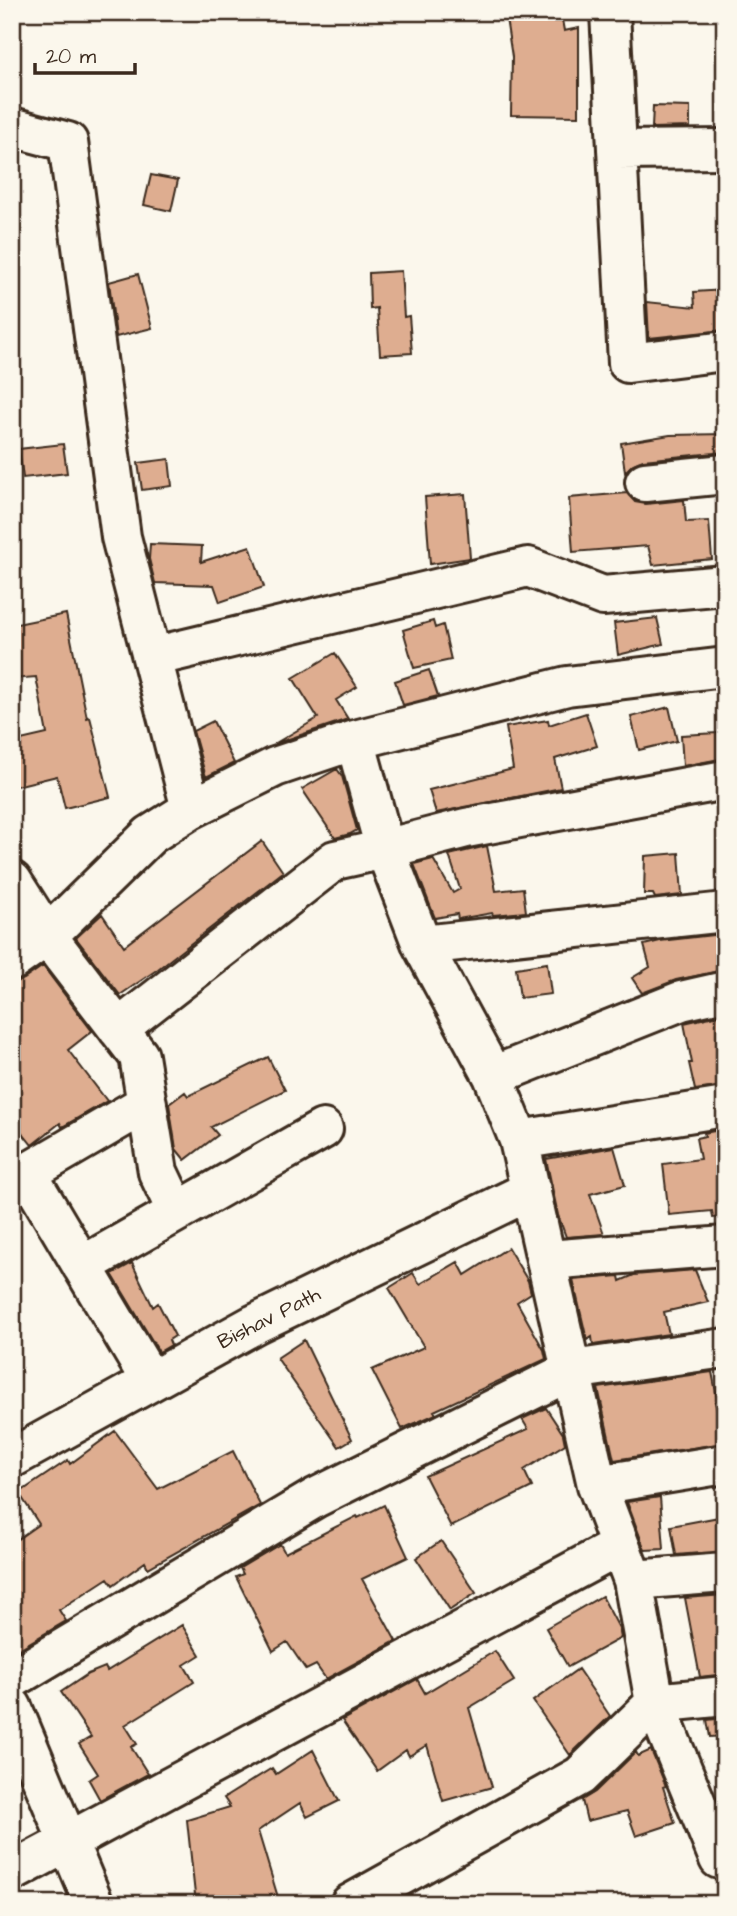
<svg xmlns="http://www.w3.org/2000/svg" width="737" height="1916" font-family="'Architects Daughter',sans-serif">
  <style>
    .building { fill: #dead90; stroke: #3b2a1e; stroke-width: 2 }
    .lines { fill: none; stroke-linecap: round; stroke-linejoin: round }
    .minor-casing { stroke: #3b2a1e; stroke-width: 44 }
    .minor { stroke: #fbf7ec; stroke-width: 38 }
    .labels { text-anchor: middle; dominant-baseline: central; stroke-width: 5; stroke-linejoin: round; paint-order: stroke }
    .street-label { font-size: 21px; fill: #3b2a1e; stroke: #fbf7ec }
  </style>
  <rect width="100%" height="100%" fill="#fbf7ec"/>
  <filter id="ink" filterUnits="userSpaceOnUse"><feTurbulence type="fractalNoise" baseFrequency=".0143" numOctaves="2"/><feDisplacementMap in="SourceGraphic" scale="14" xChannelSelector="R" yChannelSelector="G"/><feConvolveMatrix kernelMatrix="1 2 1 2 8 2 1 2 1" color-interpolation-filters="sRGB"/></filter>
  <g filter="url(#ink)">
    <path class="building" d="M505 12H542L543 17 561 14 564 31 579 28V116L511 115 512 57Z
      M653 106 690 107V127L652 128Z
      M151 175 178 180 171 211 144 205Z
      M401 271 404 317 409 316 412 353 380 355 377 308 370 309 369 273Z
      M138 274 152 328 116 337 109 282Z
      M725 290V330L649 338 647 302 695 307 694 292Z
      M725 434V452L643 460 633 464 625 472 621 443 670 435Z
      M63 444 67 473 23 478 19 449Z
      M169 459 172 486 142 490 138 463Z
      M627 493 635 502 646 504 684 500 686 522 709 521 712 559 653 565 648 546 573 552 569 498Z
      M465 494 470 558 430 564 425 497Z
      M150 544 202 546 201 562 250 546 264 587 220 602 214 585 155 583 149 559Z
      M66 614 87 718 90 717 110 797 65 808 57 776 12 787V742L47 734 36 677 12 679V625Z
      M657 618 663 644 618 655 614 623Z
      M433 621 435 628 443 625 451 660 414 668 403 630Z
      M335 653 357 687 336 700 348 719 274 744 318 718 293 678Z
      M429 670 438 696 403 705 395 681Z
      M669 707 677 741 639 750 631 717Z
      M586 713 597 746 555 759 561 788 436 813 429 790 513 769 506 727 548 720 549 725Z
      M213 721 234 763 206 777 193 731Z
      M718 733 720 759 683 766 681 735Z
      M337 769 342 776 357 830 350 834 335 838 302 789Z
      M262 841 283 872 158 969 120 995 76 938 102 914 124 946Z
      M487 846 496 891 523 888 526 912 493 915 492 913 458 919 457 914 435 918 414 864 433 859 453 893 460 889 449 855Z
      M679 853 682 895 655 898 653 894H644L645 856Z
      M722 934 725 970 676 980 642 993 632 978 650 967 644 945 660 941Z
      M547 963 551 994 520 998 516 968Z
      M43 966 92 1031 68 1050 107 1101 62 1127 60 1123 32 1145 12 1120V983L24 979Z
      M719 1015 724 1042 718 1043 725 1073V1086L695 1090 689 1063H692L684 1023Z
      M268 1057 285 1090 211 1127 218 1135 185 1160 176 1149 169 1104 185 1092 188 1096Z
      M725 1129V1217L713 1218 712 1211 669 1215 663 1164 700 1159 696 1138 705 1136 704 1133Z
      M614 1147 625 1185 590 1194 604 1234 566 1237 558 1215 546 1159Z
      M508 1248 528 1281 531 1293 517 1302 544 1350 546 1359 434 1411 436 1414 402 1429 372 1370 424 1347 389 1288 413 1273 420 1284 458 1262 465 1275Z
      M132 1263 153 1307 158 1303 175 1336 169 1340 171 1345 159 1352 112 1274Z
      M695 1270 708 1302 664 1312 669 1334 593 1345 592 1337 587 1340 573 1280 619 1276 620 1281 634 1275Z
      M304 1340 352 1439 339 1447 277 1358Z
      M712 1372 718 1402H715L725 1443 614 1460 598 1388Z
      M546 1408 563 1434 565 1444 524 1470 532 1487 451 1527 425 1476 528 1429 522 1419Z
      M115 1431 158 1489 233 1451 260 1505 148 1568 145 1562 113 1585 108 1578 59 1610 66 1621 12 1653V1543L39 1524 19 1493 68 1460 70 1464Z
      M660 1497 664 1549 645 1550 627 1502Z
      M384 1505 408 1557 362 1579 396 1641 326 1679 316 1665 306 1670 287 1642 273 1651 236 1577 243 1574 240 1568 280 1544 285 1553 357 1516 358 1518Z
      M719 1517 725 1551 676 1555 671 1526Z
      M441 1541 476 1593 450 1610 416 1558Z
      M725 1595V1674L700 1677 685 1598Z
      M602 1596 619 1628 621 1638 568 1667 546 1628Z
      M182 1625 200 1655 184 1665 194 1682 125 1725 137 1744 131 1747 148 1774 100 1800 89 1780 98 1774 79 1744 91 1737 61 1692 88 1674 105 1667 107 1671Z
      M495 1651 514 1681 469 1708 492 1787 443 1801 427 1745 409 1756 406 1750 377 1771 342 1720 417 1679 425 1693Z
      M578 1669 610 1716 570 1755 533 1701Z
      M725 1718V1736L710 1737 707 1720Z
      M313 1750 339 1801 307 1817 300 1803 258 1831 280 1904H196L187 1820 230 1807 224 1798 272 1768 276 1774Z
      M651 1750 666 1786 663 1787 675 1823 636 1836 627 1811 587 1821 582 1800 595 1792 636 1752 638 1756Z"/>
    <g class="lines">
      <g class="minor-casing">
        <path id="minor" d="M610 12 628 363 725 351
          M12 127 68 142 121 537 191 809
          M617 150 725 149
          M645 482 725 474
          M152 657 528 567 603 596 725 585
          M12 881 47 936 139 1056 158 1172 177 1212
          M422 945 725 912
          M12 961 47 936 150 835 191 809 275 767 355 740 567 686 725 667
          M118 1029 335 860 385 849 355 740
          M493 1076 681 1001 725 991
          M147 1103 27 1173 150 1380
          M519 1140 725 1107
          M548 1260 725 1246
          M82 1266 323 1129
          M12 1458 255 1324 531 1190
          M597 1485 725 1464
          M633 1580 725 1573
          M12 1679 315 1498 572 1370 725 1348
          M12 1707 94 1904
          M719 1859 655 1703 633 1580 597 1485 519 1140 493 1076 422 945 385 849 466 828 725 780
          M12 1872 618 1547
          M350 1904 580 1776 655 1703 725 1696"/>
      </g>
      <use href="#minor" class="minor"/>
    </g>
  </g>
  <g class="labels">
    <g class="street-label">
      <text transform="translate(269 1318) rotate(-27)">Bishav Path</text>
    </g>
  </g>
  <rect width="737" height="1916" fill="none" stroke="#fbf7ec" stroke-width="42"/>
  <rect x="21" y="21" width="695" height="1874" fill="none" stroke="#3b2a1e" stroke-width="2.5" filter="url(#ink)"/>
  <path d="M35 63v10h100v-10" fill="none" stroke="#3b2a1e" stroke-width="3.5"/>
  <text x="46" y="63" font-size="21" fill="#3b2a1e" stroke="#fbf7ec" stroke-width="5" paint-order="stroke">20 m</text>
</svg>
